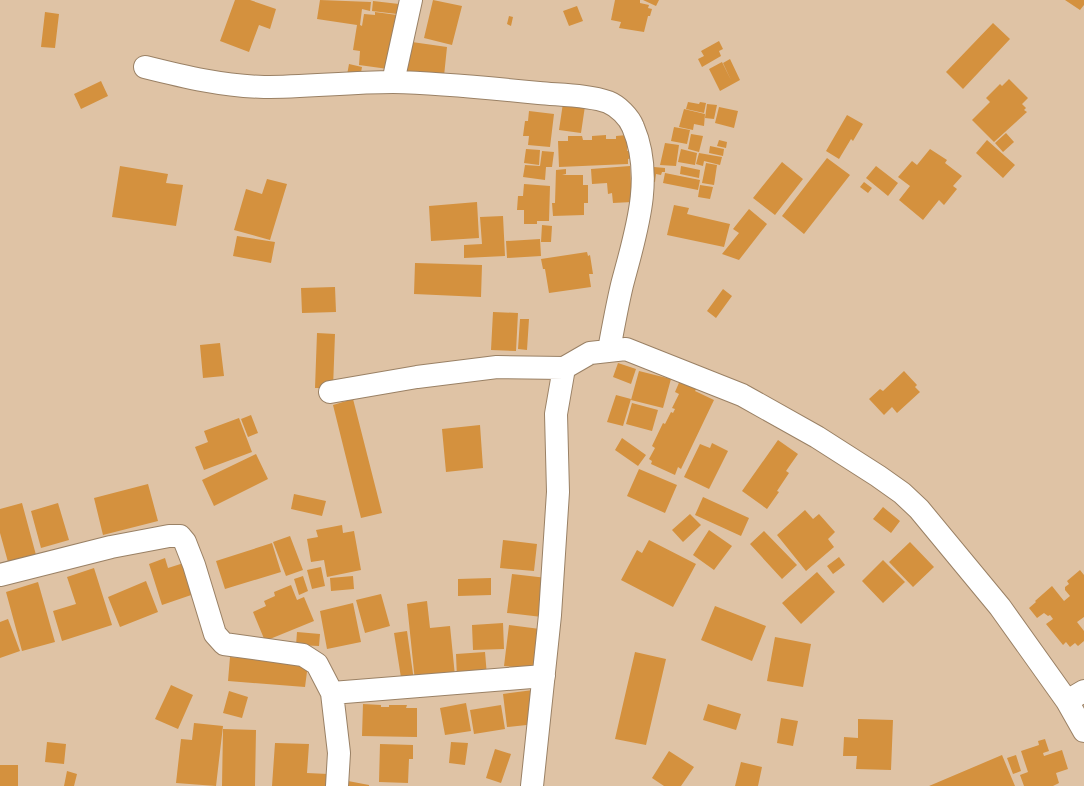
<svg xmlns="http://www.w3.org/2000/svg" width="1084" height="786" font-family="Bitter,serif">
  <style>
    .building { fill: #d4913e }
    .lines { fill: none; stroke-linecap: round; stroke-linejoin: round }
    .minor-casing { stroke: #9a8165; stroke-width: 24 }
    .minor { stroke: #fff; stroke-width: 22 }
  </style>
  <rect width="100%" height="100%" fill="#dfc3a5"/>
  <path class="building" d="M235 0H250L276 9 270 29 259 25 249 52 220 41Z
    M320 0 371 2 370 11 362 9 360 25 362 26 364 14 375 15V12L397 15 388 69 359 65 360 51 353 50 357 25 317 19Z
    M433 0 462 6 452 45 424 38Z
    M615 0H640V3L649 5 648 8 652 9 650 16H648L644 32 619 28 621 22 611 20Z
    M643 0H659L656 6Z
    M1065 0H1084V5L1080 10Z
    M373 1 399 4 397 14 372 11Z
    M577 6 583 21 569 26 563 11Z
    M45 12 59 14 55 48 41 47Z
    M509 16 513 17 511 26 507 24Z
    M993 23 1010 39 963 89 946 72Z
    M405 41 447 47 444 76 405 72Z
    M719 41 723 49 719 51 721 56 702 67 698 59 704 56 701 51Z
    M730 59 740 80 720 91 709 69 722 62 731 80 723 63Z
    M349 64 362 67 360 78 347 75Z
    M1009 79 1028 98 1022 104 1026 108 1024 110 1027 112 994 142 972 120 990 102 986 98 1000 84 1002 86Z
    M101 81 108 96 81 109 74 94Z
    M688 102 699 104 700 102 706 103 704 113 686 109Z
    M563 103 585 106 581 133 559 130Z
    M707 104 717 105 714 119 705 118Z
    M719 107 738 111 734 128 715 123Z
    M684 109 705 114 704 126 694 124 693 130 679 127Z
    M529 111 554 114 550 147 528 145 529 136H523L525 121H528Z
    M847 115 863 124 853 141 851 139 839 159 826 151Z
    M674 127 690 130 687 144 671 141Z
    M1006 133 1014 142 1003 152 995 143Z
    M691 134 703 136 699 152 688 149Z
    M606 135V139H616V136L627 135V151H632V158L628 159V164L559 167 558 141H568V136H582L583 140H592V136Z
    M719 140 727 142 726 148 717 146Z
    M987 140 1015 165 1003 178 976 153Z
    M665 143 679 145 676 166 660 165Z
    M710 146 724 149 723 156 709 153Z
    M526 149 540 150 539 165 524 163Z
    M681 149 697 153 695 165 678 162Z
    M930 149 947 160 945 163 962 176 953 186 957 189 944 205 939 200 923 220 899 200 910 186 898 177 912 161 917 165Z
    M542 151 554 152 552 167H546L545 180 523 177 525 165 540 166Z
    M699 153 722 157 720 165 704 161 703 166 696 164Z
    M827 158 850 175 804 234 782 216Z
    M782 162 803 179 775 215 753 198Z
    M706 163 717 165 714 185 702 183Z
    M120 166 168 174 166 183 183 185 176 226 112 217Z
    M630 166 632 202 613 203 612 193 608 194 607 183 592 184 591 169Z
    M681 166 700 170 699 178 680 174Z
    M876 166 898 183 888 196 866 178Z
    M654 167 665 168V172H662L661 175 656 174 655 182H650Z
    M566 169V174L562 175H583V185H588V203H584V215L553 216 552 203H555L556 170Z
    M665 173 700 180 698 190 663 183Z
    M267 179 287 184 270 240 234 230 246 189 262 194Z
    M864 182 872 188 868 193 860 187Z
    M524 184 550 186 549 221H537V224H524V210H517L518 196H523Z
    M700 185 713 187 710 199 698 197Z
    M477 202 479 238 431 241 429 206Z
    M674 205 689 208 687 214 730 224 724 247 667 235Z
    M749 209 767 224 739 260 722 254 739 233 733 229Z
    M503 216 505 256 464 258V245L482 244 480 217Z
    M542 225 552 226 551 242H541Z
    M237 236 275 242 271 263 233 256Z
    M540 239 541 256 507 258 506 241Z
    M587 252 588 256 590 255 593 274H589L591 287 549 293 545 269H543L541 259Z
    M415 263 482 265 481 297 414 294Z
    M335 287 336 312 302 313 301 288Z
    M723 289 732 296 716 318 707 311Z
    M493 312 518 313 516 351 491 350Z
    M520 319H529L527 350 518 349Z
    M317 333 335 334 333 388H315Z
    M220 343 224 376 203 378 200 345Z
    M618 363 636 369 631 384 613 377Z
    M639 371 671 379 663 408 631 400Z
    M904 371 917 385 915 387 920 392 897 413 892 407 884 415 869 399 880 389 883 391Z
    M681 378 698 386 695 391 714 400 681 469 678 467 675 475 651 464 652 461 649 459 655 448 652 446 663 423 665 424 671 412 673 413 675 409 672 408 679 394 675 392Z
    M616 395 631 399 623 426 607 422Z
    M353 399 382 513 361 518 333 405Z
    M632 403 658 410 652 431 626 424Z
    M251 415 258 433 248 437 241 419Z
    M239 418 252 452 204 470 195 447 208 442 204 431Z
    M480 425 483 468 446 472 442 429Z
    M622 438 646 455 638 466 615 450Z
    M778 440 798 454 786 471 789 473 777 491 779 492 767 509 742 491Z
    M712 443 728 451 709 489 684 477 700 444 710 448Z
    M256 454 268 479 214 506 202 480Z
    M639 469 677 485 665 513 627 496Z
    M148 484 158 521 103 535 94 498Z
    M294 494 326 501 322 516 291 509Z
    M703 497 749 518 741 536 695 515Z
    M22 503 36 555 8 562 0 533V509Z
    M58 503 69 540 41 548 31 511Z
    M883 507 900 521 891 533 873 519Z
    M805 510 813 519 819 514 835 532 828 539 834 547 806 571 777 535Z
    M690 514 701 525 683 542 672 530Z
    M342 525 343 533 354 531 361 570 327 577 324 560 311 562 307 539 318 537 316 530Z
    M709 530 732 546 714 570 693 555Z
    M764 531 797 565 782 579 750 544Z
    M290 536 303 570 286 576 273 542Z
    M503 540 537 544 534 571 500 568Z
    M649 540 696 564 673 607 621 580 637 550 642 553Z
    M910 542 934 567 913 587 889 562Z
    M272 543 281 572 225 589 216 561Z
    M839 557 845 565 833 574 827 566Z
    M165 558 168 568 190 561 200 592 162 605 149 564Z
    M883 560 905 582 883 603 862 581Z
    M321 567 325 586 312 589 307 570Z
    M94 568 112 625 62 641 53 611 76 604 67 577Z
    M1080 570 1084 575V617L1077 622 1084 631V641L1078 646 1075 643 1070 647 1066 642 1063 645 1046 624 1053 619 1050 615 1048 616 1044 613 1037 618 1029 608 1036 602 1035 601 1052 586 1064 601 1070 596 1065 590V587L1069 584 1067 581Z
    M817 572 835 592 801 624 782 603Z
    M512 574 547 578 542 617 507 613Z
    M303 576 308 591 299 595 294 579Z
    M353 576 354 589 331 591 330 578Z
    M491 578V595L458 596V579Z
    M146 581 158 612 120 627 108 597Z
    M38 582 55 642 22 651 6 592Z
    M291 585 297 600 304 597 314 621 265 641 253 612 266 606 264 601 275 596 274 592Z
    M381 594 390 626 365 633 356 600Z
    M427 601 430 628 450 626 455 676 415 681 407 604Z
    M353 603 361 642 327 649 320 611Z
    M715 606 766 626 752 661 701 640Z
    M8 619 20 651 0 658V622Z
    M503 623 504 649 473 650 472 625Z
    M509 625 540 629 535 669 504 666Z
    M407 631 414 681 402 684 394 633Z
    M297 632 320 634 319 646 296 645Z
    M775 637 811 644 803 687 767 681Z
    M485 652 487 676 457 679 456 654Z
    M635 652 666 659 646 745 615 739Z
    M230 657 308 664 305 687 228 681Z
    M171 685 193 695 178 729 155 719Z
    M533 690 536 724 507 727 503 694Z
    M229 691 248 697 242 718 223 713Z
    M466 703 471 731 445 735 440 708Z
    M363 704 381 705V707H389V705H407L406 708H417V737L362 736Z
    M708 704 741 714 736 730 703 720Z
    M501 705 505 729 474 734 470 710Z
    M781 718 798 721 793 746 777 743Z
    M858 719 893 720 891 770 856 769 857 756H843L844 737 858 738Z
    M194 723 223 726 216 786 176 783 181 739 192 740Z
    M223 729 256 730 255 786H222Z
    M1045 739 1049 751 1043 753 1044 756 1062 750 1068 769 1056 773 1059 783 1053 786H1024L1020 775 1028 772 1021 751 1039 745 1038 741Z
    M47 742 66 744 64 764 45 762Z
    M451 742 468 743 465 765 449 763Z
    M275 743 309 744 307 773 328 774 327 786H272Z
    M380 744 413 745V759H409L408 783 379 782Z
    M495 749 511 754 501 783 486 778Z
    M669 751 694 767 681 786H664L652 778Z
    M1002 755 1015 786H929Z
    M1016 755 1021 771 1013 774 1007 758Z
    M741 762 762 767 758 786H735Z
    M0 765H18V786H0Z
    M67 771 77 774 74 786H64Z
    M348 781 369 785V786H347Z"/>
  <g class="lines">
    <g class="minor-casing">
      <path id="minor" d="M145 67C185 77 223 86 264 87 307 87 350 82 393 82 441 83 490 88 539 93 559 95 589 95 608 102 618 106 629 117 633 127 655 178 635 235 622 285 617 306 613 328 609 350
        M393 82 411 0
        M330 392 417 377 497 367 564 368 590 353 626 349 742 395 817 437 878 476 902 493 919 509 1000 607 1067 701 1084 731
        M0 575 111 547 169 536H180L185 542 194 565 215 634 224 644 303 655 317 664 332 693 339 753 337 786
        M332 693 544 676
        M1067 701 1084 691
        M532 786 550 615 558 492 556 414 564 368"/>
    </g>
    <use href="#minor" class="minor"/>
  </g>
</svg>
